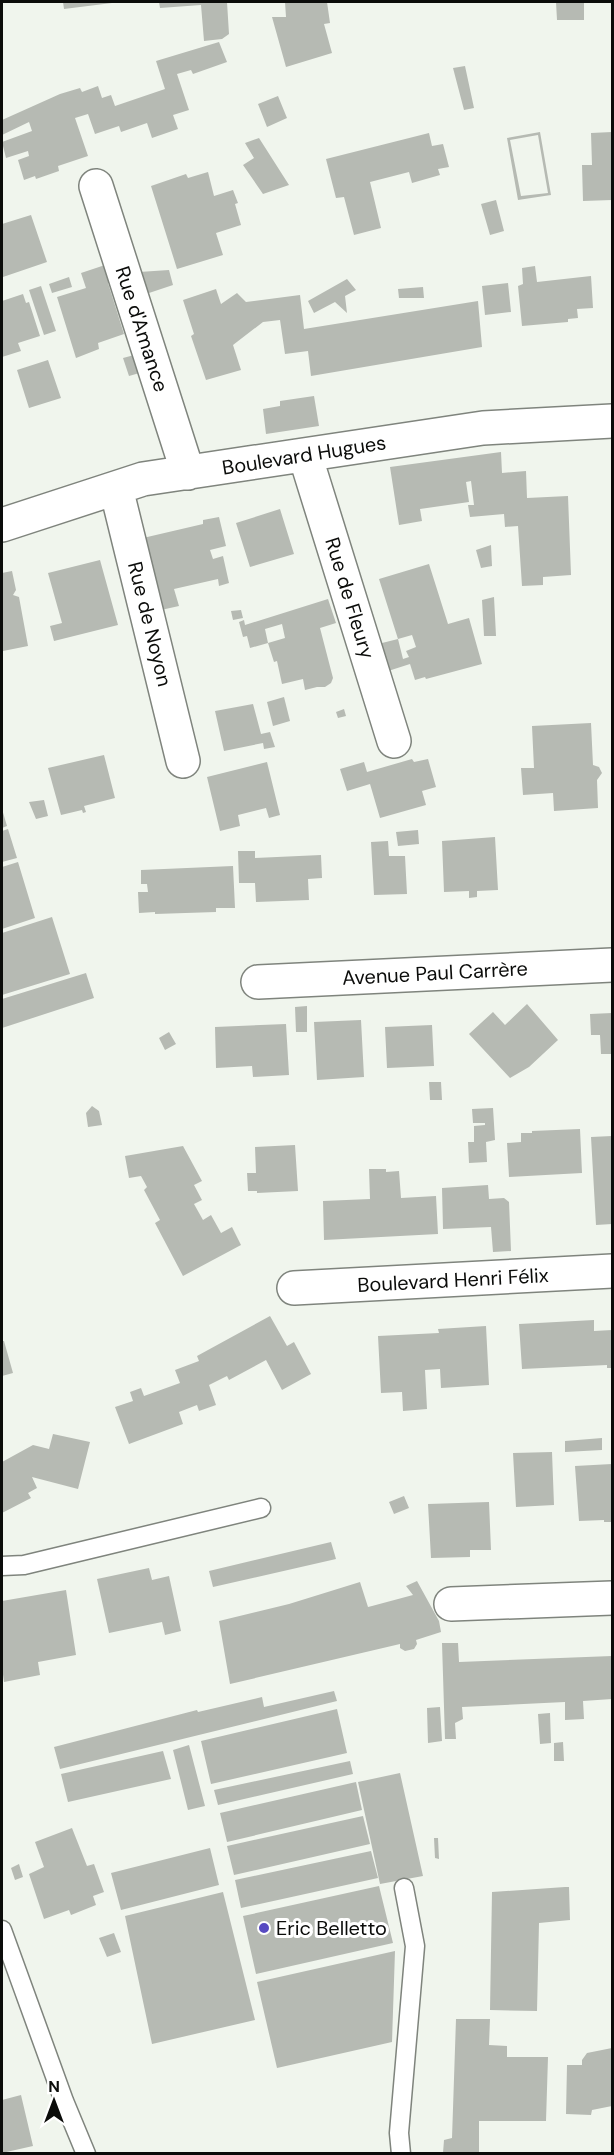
<svg xmlns="http://www.w3.org/2000/svg" width="614" height="2155" font-family="'DM Sans',sans-serif">
  <style>
    .building { fill: #b6bab3; fill-rule: evenodd }
    .lines { fill: none; stroke-linecap: round; stroke-linejoin: round }
    .service-casing { stroke: #7f847d; stroke-width: 21 }
    .minor-casing { stroke: #7f847d; stroke-width: 36 }
    .service { stroke: #fff; stroke-width: 18 }
    .minor { stroke: #fff; stroke-width: 33 }
    .poi-dot { fill: #574ac1; stroke: #fff; stroke-width: 2 }
    .labels { text-anchor: middle; dominant-baseline: central; stroke-width: 6; stroke-linejoin: round; paint-order: stroke }
    .street-label { font-size: 20px; fill: #0b0c0a; stroke: #fff }
    .poi-label { font-size: 20px; fill: #0b0c0a; stroke: #fff; text-anchor: start }
  </style>
  <rect width="100%" height="100%" fill="#f0f5ed"/>
  <path class="building" d="M63 2H112V3L64 9Z
    M159 2H227L229 34 222 39 204 41 201 5 160 8Z
    M285 2H327L330 23 324 24 332 53 286 67 272 17H286Z
    M556 2H584V20H557Z
    M219 42 227 62 193 74 191 70 177 74 189 110 173 115 178 129 152 138 147 123 121 132 119 126 95 134 88 114 75 118 88 156 58 166 59 171 36 179 35 176 24 180 18 160 29 156 28 151 6 158 2 142 32 131 29 122 2 135V120L60 94 80 88 82 92 98 86 102 98 111 95 115 106 165 89 156 61Z
    M465 66 474 108 464 110 453 68Z
    M278 96 287 118 267 127 258 104Z
    M540 132 551 195 518 200 507 138ZM538 135 548 193 521 196 510 140Z
    M612 132V200L583 201 582 165H592L591 133Z
    M429 133 432 146 443 144 449 167 438 169 440 175 412 183 409 172 370 182 381 228 354 235 344 197 336 198 326 159Z
    M259 138 289 185 263 194 243 165 254 158 245 143Z
    M208 172 214 196 233 190 238 203 235 204 241 225 216 233 223 255 177 269 151 186 186 174 188 178Z
    M496 200 504 231 490 235 481 204Z
    M31 215 47 262 3 277 2 224Z
    M108 264 114 282 108 283 124 334 98 343 99 349 76 358 57 297 86 288 81 273Z
    M535 266 537 282 591 276 593 308 577 309 578 318 568 319V322L522 326 518 286 523 284 522 268Z
    M169 270 173 285 146 294 139 272Z
    M69 277 72 287 52 293 49 284Z
    M347 279 356 290 345 296 347 313 335 302 314 313 308 301Z
    M508 283 511 312 485 315 482 286Z
    M41 286 56 331 44 335 29 290Z
    M423 287 424 298H399L398 289Z
    M216 289 221 304 237 293 246 302 300 295 304 329 478 301 482 347 311 376 308 351 285 354 280 320 263 322 233 345 241 370 206 380 191 336 194 334 183 300Z
    M23 294 26 303 29 302 40 336 18 343 21 351 2 357V301Z
    M138 354 143 372 129 376 123 358Z
    M48 360 61 398 29 408 17 370Z
    M314 396 319 426 266 434 263 409 280 406V401Z
    M501 452 502 473 526 471 527 498 568 496 571 575 543 577V585L522 586 518 526 505 527 504 514 470 517 468 505H474L471 481 466 482 469 502 420 509 422 521 399 525 390 467Z
    M280 509 294 554 250 567 236 523Z
    M219 517 226 546 210 550 213 559 223 556 229 583 219 586 218 579 174 589 179 606 161 610 143 538 203 524V520Z
    M491 545 492 566 481 568 476 550Z
    M100 560 118 625 54 641 50 626 62 623 48 573Z
    M429 564 448 624 469 618 482 664 426 679 425 677 415 680 410 664 385 672 378 644 398 639 403 659 409 657 406 651 416 647 412 635 398 639 379 579Z
    M12 571 16 590 13 595 19 597 28 646 3 651 2 573Z
    M494 597 496 636H484L482 600Z
    M328 599 336 623 320 628 333 678 331 683 325 687H317L305 690 303 679 282 684 277 661 274 662 268 643 285 638 282 624 265 629 268 643 250 648 247 636 243 637 239 622 244 620 245 625Z
    M241 610 243 618 233 620 231 611Z
    M284 697 290 721 273 726 267 702Z
    M253 704 261 734 270 732 275 747 264 749 263 743 224 751 215 711Z
    M344 709 346 716 338 718 336 712Z
    M591 723 593 765 599 767 602 773 597 780 598 808 554 811 553 793 523 795 521 768H534L532 726Z
    M104 755 115 798 84 806 86 812 83 813 82 810 61 815 48 768Z
    M412 759 414 762 428 759 436 787 422 791 426 805 380 818 370 784 347 791 340 769 364 762 367 772Z
    M267 762 280 815 269 818 266 808 238 815 240 826 220 831 207 777Z
    M44 800 48 816 36 819 29 802Z
    M2 809 7 826 2 828Z
    M8 829 17 858 2 862V831Z
    M418 830 419 844 398 846 396 832Z
    M495 837 498 890 477 891V897L469 898V891L444 892 442 841Z
    M388 841 389 856H405L407 894 374 895 371 842Z
    M238 851H255V858L321 855 322 878 308 879 309 900 256 902 255 883H239Z
    M18 862 35 918 2 929V867Z
    M233 866 235 908H216V912L155 914V912L139 913 138 892H148L147 884H141V870Z
    M52 917 70 974 2 995V933Z
    M86 973 94 998 2 1028V999Z
    M527 1004 558 1040 529 1067 510 1078 469 1034 493 1012 505 1025Z
    M307 1006V1032H296L295 1007Z
    M612 1013V1054H601L600 1035H591L590 1014Z
    M361 1020 364 1077 317 1080 314 1022Z
    M286 1024 289 1075 253 1077 252 1066 216 1068 215 1027Z
    M432 1025 434 1066 387 1068 385 1027Z
    M169 1032 176 1044 165 1050 159 1038Z
    M429 1082H441L442 1100H430Z
    M92 1106 99 1111 102 1125 88 1127 86 1113Z
    M493 1108 495 1140 486 1142 487 1162 469 1163 468 1142H474V1126L485 1125V1123H473L472 1109Z
    M580 1129 582 1173 509 1177 507 1143 521 1142V1133H532V1131Z
    M612 1136V1224L596 1225 591 1137Z
    M295 1145 298 1191 257 1193V1191H248L247 1173H256L255 1147Z
    M183 1146 202 1181 194 1185 202 1200 194 1204 203 1220 211 1215 221 1233 232 1227 241 1245 183 1276 155 1223 160 1220 144 1190 147 1187 141 1176 129 1178 125 1156Z
    M369 1169H386V1172L399 1171 401 1198 436 1196 438 1234 324 1240 323 1201 370 1199Z
    M488 1185 489 1199 504 1198 509 1202 511 1251 493 1252 491 1227 443 1229 442 1188Z
    M270 1316 287 1346 294 1342 311 1374 282 1390 266 1360 229 1380 227 1376 209 1385 216 1405 199 1411 197 1405 179 1412 183 1424 129 1444 115 1407 133 1401 130 1392 141 1388 144 1396 180 1383 175 1370 199 1361 197 1356Z
    M594 1320V1331L612 1330V1368H607V1365L522 1369 519 1324Z
    M486 1326 489 1385 441 1388 440 1369 425 1370 427 1409 403 1411 402 1392 381 1393 378 1336 439 1333 438 1329Z
    M2 1341H4L13 1373 2 1376Z
    M53 1434 90 1442 78 1489 32 1477 37 1488 28 1493 31 1498 2 1513V1462L33 1445 49 1449Z
    M602 1438V1450L565 1452V1441Z
    M552 1452 554 1505 516 1507 513 1453Z
    M612 1464V1522H604V1520L579 1521 575 1466Z
    M404 1496 409 1508 394 1514 389 1502Z
    M489 1502 491 1550H470V1557L431 1558 428 1504Z
    M331 1542 336 1559 213 1587 209 1571Z
    M149 1568 152 1580 169 1576 181 1631 165 1635 162 1622 109 1633 97 1579Z
    M417 1581 439 1621 441 1632 416 1640 417 1644 414 1649 405 1651 400 1648V1644L230 1684 219 1621 289 1604 360 1582 368 1607 372 1606 413 1595 406 1586Z
    M66 1590 76 1655 38 1662 40 1675 4 1682 2 1667V1601Z
    M442 1643H458L459 1662 612 1656V1699L583 1701 584 1719 565 1720V1702L462 1707 463 1719 455 1723 456 1739H445Z
    M334 1691 337 1701 60 1769 54 1747 197 1710 198 1712 262 1697 264 1707Z
    M440 1707 442 1741 428 1743 427 1708Z
    M337 1709 347 1753 211 1784 201 1741Z
    M550 1713 551 1743 540 1744 538 1714Z
    M563 1742 564 1761H554V1743Z
    M189 1745 205 1806 188 1810 173 1750Z
    M163 1751 171 1779 68 1802 61 1774Z
    M350 1761 353 1774 218 1805 214 1790Z
    M400 1773 423 1876 380 1884 358 1782Z
    M356 1782 362 1810 227 1842 220 1813Z
    M363 1816 370 1844 234 1875 227 1846Z
    M72 1828 87 1866 94 1864 104 1892 93 1896 96 1905 71 1915 69 1910 44 1919 29 1874 44 1867 35 1842Z
    M434 1838H438L439 1859 435 1858Z
    M210 1848 219 1885 121 1910 111 1873Z
    M371 1851 378 1878 241 1908 235 1880Z
    M19 1864 23 1877 15 1880 11 1868Z
    M379 1886 393 1943 256 1974 243 1916Z
    M565 1887H569L570 1920 539 1923 537 2011 490 2010 492 1892Z
    M223 1892 255 2020 152 2044 125 1916Z
    M114 1933 121 1952 107 1957 99 1938Z
    M395 1951 392 2042 277 2068 257 1982Z
    M456 2019H490L489 2045 507 2046V2057H548L546 2121H479V2152L443 2153 444 2140 452 2138Z
    M612 2048V2106L592 2110 591 2115 566 2114 567 2065H582V2060L587 2053Z
    M21 2095 33 2146 2 2153V2100Z"/>
  <g class="lines">
    <g class="service-casing">
      <path id="service" d="M2 1566 24 1565 261 1508
        M2 1930 64 2101 86 2154
        M401 2154 399 2133 415 1946 404 1888"/>
    </g>
    <g class="minor-casing">
      <path id="minor" d="M96 186 188 473
        M305 455 394 741
        M116 488 183 761
        M2 525 143 479 483 428 612 421
        M258 982 612 965
        M294 1288 612 1271
        M451 1604 612 1598"/>
    </g>
    <use href="#service" class="service"/>
    <use href="#minor" class="minor"/>
  </g>
  <circle class="poi-dot" cx="264" cy="1928" r="6"/>
  <g class="labels">
    <g class="street-label">
      <text transform="translate(142 329) rotate(72)">Rue d'Amance</text>
      <text transform="translate(304 455) rotate(-9)">Boulevard Hugues</text>
      <text transform="translate(350 598) rotate(73)">Rue de Fleury</text>
      <text transform="translate(150 624) rotate(76)">Rue de Noyon</text>
      <text transform="translate(435 973) rotate(-3)">Avenue Paul Carrère</text>
      <text transform="translate(453 1280) rotate(-3)">Boulevard Henri Félix</text>
    </g>
    <g class="poi-label">
      <text x="276" y="1928">Eric Belletto</text>
    </g>
  </g>
  <rect width="614" height="2155" fill="none" stroke="#0b0c0a" stroke-width="6"/>
  <g transform="translate(54 2101)" stroke="#ffffff" stroke-width="4.5" paint-order="stroke">
  <path d="M0-4.5L10 22L0 15L-10 22Z" fill="#0b0c0a"/>
  <text y="-9" font-size="16" font-weight="bold" text-anchor="middle" fill="#0b0c0a">N</text>
  </g>
</svg>
